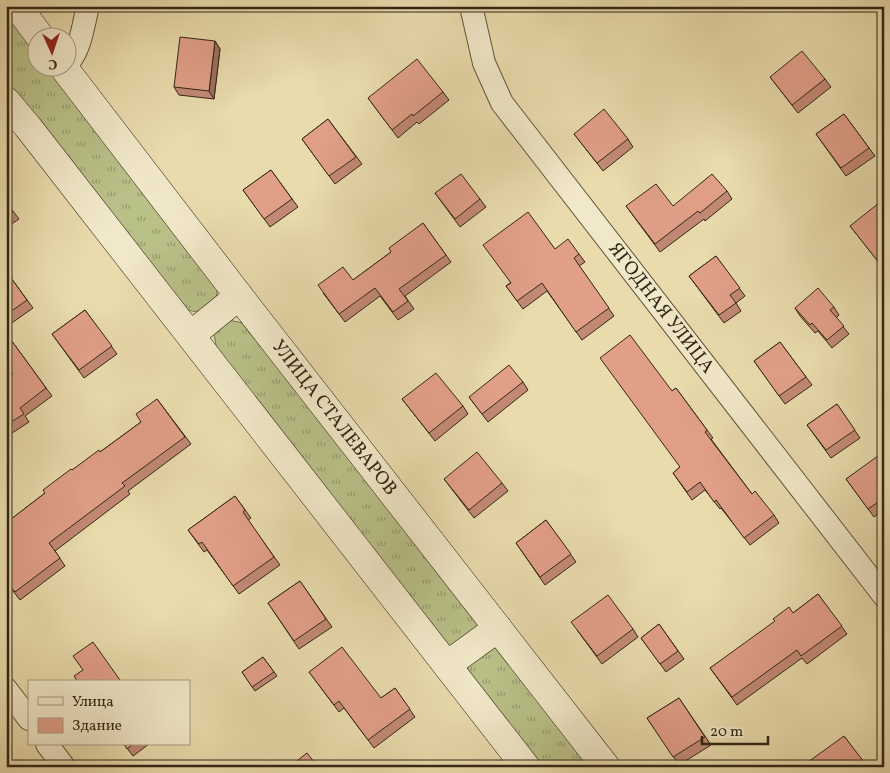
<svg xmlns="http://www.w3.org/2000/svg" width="890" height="773" font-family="Vollkorn,serif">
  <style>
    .grass { fill: url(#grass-tufts); stroke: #767450 }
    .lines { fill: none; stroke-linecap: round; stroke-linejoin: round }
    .street-casing { stroke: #60543c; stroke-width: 24 }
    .secondary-casing { stroke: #332717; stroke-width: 29 }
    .street { stroke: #f1e8c9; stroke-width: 22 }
    .secondary { stroke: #f1e8c9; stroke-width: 28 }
    .wall { fill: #c28975; stroke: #332717 }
    .shaded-wall { fill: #9e6f5f; stroke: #332717 }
    .building { fill: #e19f88; stroke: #332717 }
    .labels { text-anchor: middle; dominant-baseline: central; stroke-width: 4.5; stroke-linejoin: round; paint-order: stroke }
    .street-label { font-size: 19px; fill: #332717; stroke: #f1e8c9 }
  </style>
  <defs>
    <pattern id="grass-tufts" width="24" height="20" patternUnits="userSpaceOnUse" patternTransform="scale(1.25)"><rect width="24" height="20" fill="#b9c088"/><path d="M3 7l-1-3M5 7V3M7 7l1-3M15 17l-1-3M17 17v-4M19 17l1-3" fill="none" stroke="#979c6e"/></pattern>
  </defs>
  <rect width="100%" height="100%" fill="#e9dbac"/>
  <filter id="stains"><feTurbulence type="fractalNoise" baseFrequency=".004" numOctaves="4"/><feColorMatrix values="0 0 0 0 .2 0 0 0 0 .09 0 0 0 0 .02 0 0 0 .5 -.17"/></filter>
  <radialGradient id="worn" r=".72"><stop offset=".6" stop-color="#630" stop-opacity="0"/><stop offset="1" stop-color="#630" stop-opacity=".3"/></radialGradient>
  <path class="grass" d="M6 14 37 53 38 68H48L216 281 217 291 216 299C202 310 199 316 182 307L6 81Z
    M228 320 248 324 480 622 479 634 447 649 217 350 214 334Z
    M489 645 500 647 593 767H539L465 670V662Z"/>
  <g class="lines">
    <g class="street-casing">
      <g id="street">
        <path id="s1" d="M471 6 484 63 502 103 884 596"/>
        <path d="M68 63C81 48 83 26 88 6"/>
        <path d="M6 689 29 719"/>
        <path d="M47 744 64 767"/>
      </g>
    </g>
    <g class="secondary-casing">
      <g id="secondary">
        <path d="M17 6 41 38"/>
        <path id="s2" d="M64 68 239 296 606 767"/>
        <path d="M6 101 28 127 526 767"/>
        <path d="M191 335 239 296"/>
        <path d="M447 665 498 628"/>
      </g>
    </g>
    <use href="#street" class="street"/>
    <use href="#secondary" class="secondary"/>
  </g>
  <path class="wall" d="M347 6H396V10L349 8Z
    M215 41 220 49 214 99 179 95 174 87Z
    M770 77 825 79 831 87 798 113Z
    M443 92 449 100 419 124 417 122 398 138 368 98Z
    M844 114 875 156 846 176 816 134Z
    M328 119 362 164 335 184 302 139Z
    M574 134 628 139 633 147 603 171Z
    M271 170 298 207 270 227 243 190Z
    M727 191 732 199 705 221 704 219 660 252 626 206H673Z
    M435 193 480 199 486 207 460 227Z
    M6 202 19 219 6 228Z
    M884 210V269L850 226Z
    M423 223 451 262 405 296 414 309 398 320 380 296 345 322 323 293 353 280 391 252Z
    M555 249 579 254 585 262 579 266 614 316 582 340 547 291 523 309 506 286Z
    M716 256 745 296 736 303 741 311 724 323 689 276Z
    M6 271 33 308 9 325 6 321Z
    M834 307 839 315 836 318 849 334 832 348 818 331 815 333 800 316 795 308Z
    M85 310 117 354 84 378 52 334Z
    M6 333 52 396 25 416 29 422 6 437V379L13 375Z
    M780 342 812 385 785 404 754 361Z
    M523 382 528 390 488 422 469 397Z
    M676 388 713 438 711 439 752 494 774 515 779 523 750 545 721 508 720 509 705 490 692 500 673 473 680 467 672 391Z
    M157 399 191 444 128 491 130 494 55 551 65 566 20 600 6 582V541L9 539 6 536V523L45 493 72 470 100 452 141 422Z
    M402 399 463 406 468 414 435 441Z
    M837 404 860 438 831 458 807 425Z
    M884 456V510L874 517 846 479Z
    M444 479 502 483 508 491 474 518Z
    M235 496 251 518 248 520 280 565 239 594 207 550 204 552 188 530Z
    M546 520 576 562 545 585 516 543Z
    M300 581 332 627 299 649 268 603Z
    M818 594 847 634 807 664 802 658 737 705 710 668 793 613Z
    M659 624 684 659 666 672 641 638Z
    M633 629 638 637 602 664 577 630Z
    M263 657 277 676 255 691 242 672Z
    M309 672 381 698 395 688 415 717 374 748 344 708 339 712Z
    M679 698 711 745 679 765 647 718Z
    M844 736 867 767H811Z
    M124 744H149L133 756Z"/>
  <path class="shaded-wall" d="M215 41 220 49 214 99 209 91Z"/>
  <path class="building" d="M180 37 215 41 209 91 174 87Z
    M802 51 825 79 792 105 770 77Z
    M417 59 443 92 413 116 412 114 392 130 368 98Z
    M604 109 628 139 597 163 574 134Z
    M844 114 869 148 841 168 816 134Z
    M328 119 356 157 329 176 302 139Z
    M271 170 292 199 264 219 243 190Z
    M461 174 480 199 455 219 435 193Z
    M712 174 727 191 700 213 698 211 655 244 626 206 656 184 673 206Z
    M6 202 13 211 6 216Z
    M879 203 884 210V262L880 264 850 226Z
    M528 212 555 249 568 239 579 254 574 258 609 308 576 332 542 283 517 301 506 286 511 283 483 245Z
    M423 223 446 255 399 289 408 301 393 312 375 288 339 314 318 285 343 267 353 280 391 252 389 248Z
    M716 256 740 288 730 295 736 303 719 315 689 276Z
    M6 271 27 300 6 315Z
    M818 288 834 307 830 310 844 326 827 340 812 323 810 325 795 308Z
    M85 310 112 346 79 370 52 334Z
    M6 333 46 388 20 408 24 414 6 425V379L13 374 6 365Z
    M630 335 672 391 676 388 707 430 705 432 752 494 755 491 774 515 744 538 716 500 714 502 700 482 687 492 673 473 680 467 600 358Z
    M780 342 806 377 779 396 754 361Z
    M509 365 523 382 482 414 469 397Z
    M436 373 463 406 429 433 402 399Z
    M157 399 185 437 122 483 125 486 49 543 60 558 15 592 6 581V541L9 539 6 535V523L45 493 43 490 71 469 72 470 99 450 100 452 141 422 136 414Z
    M837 404 855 430 826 450 807 425Z
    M477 452 502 483 469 510 444 479Z
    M882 453 884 456V498L868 509 846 479Z
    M235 496 245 510 243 512 274 557 233 586 202 542 199 544 188 530Z
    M546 520 571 554 540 577 516 543Z
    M300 581 326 619 294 641 268 603Z
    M818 594 842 626 801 656 797 650 732 697 710 668 775 621 773 619 789 607 793 613Z
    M608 595 633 629 597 656 571 622Z
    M659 624 678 651 660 664 641 638Z
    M93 642 120 680 117 682H78L74 676 83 670 73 656Z
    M342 647 381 698 395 688 410 709 368 740 339 701 334 705 309 672Z
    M263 657 274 672 252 687 242 672Z
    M679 698 705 737 673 757 647 718Z
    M844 736 864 762 858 767H811L808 762Z
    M124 744H133L127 749Z
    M307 753 318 767H295L293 764Z"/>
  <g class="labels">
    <g class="street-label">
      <text stroke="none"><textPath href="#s1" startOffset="362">ЯГОДНАЯ УЛИЦА</textPath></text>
      <text stroke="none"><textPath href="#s2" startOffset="442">УЛИЦА СТАЛЕВАРОВ</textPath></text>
    </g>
  </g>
  <rect width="890" height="773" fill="none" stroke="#e9dbac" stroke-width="25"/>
  <rect x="8" y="8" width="875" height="758" fill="none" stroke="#332717" stroke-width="2.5"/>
  <rect x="12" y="12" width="865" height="748" fill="none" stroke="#332717"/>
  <rect x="28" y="680" width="162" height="65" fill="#f1e8c9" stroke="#a59b82"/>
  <rect x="38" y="697" width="25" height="8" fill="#f1e8c9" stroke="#a59b82"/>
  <text x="72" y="706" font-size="15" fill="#332717">Улица</text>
  <rect x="38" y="718" width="25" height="15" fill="#e19f88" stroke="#a59b82"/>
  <text x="72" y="730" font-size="15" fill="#332717">Здание</text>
  <g transform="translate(52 52) rotate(177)"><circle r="24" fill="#f1e8c9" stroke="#a59b82"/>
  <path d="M0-4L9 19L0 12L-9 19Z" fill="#8f2418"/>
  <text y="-8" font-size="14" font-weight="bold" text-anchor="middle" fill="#332717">С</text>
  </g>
  <path d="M702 736v8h66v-8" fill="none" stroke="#332717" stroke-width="2.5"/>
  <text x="710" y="736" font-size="15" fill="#332717" stroke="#f1e8c9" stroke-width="4" paint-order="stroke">20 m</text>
  <rect width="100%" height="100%" filter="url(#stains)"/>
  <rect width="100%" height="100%" fill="url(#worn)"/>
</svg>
